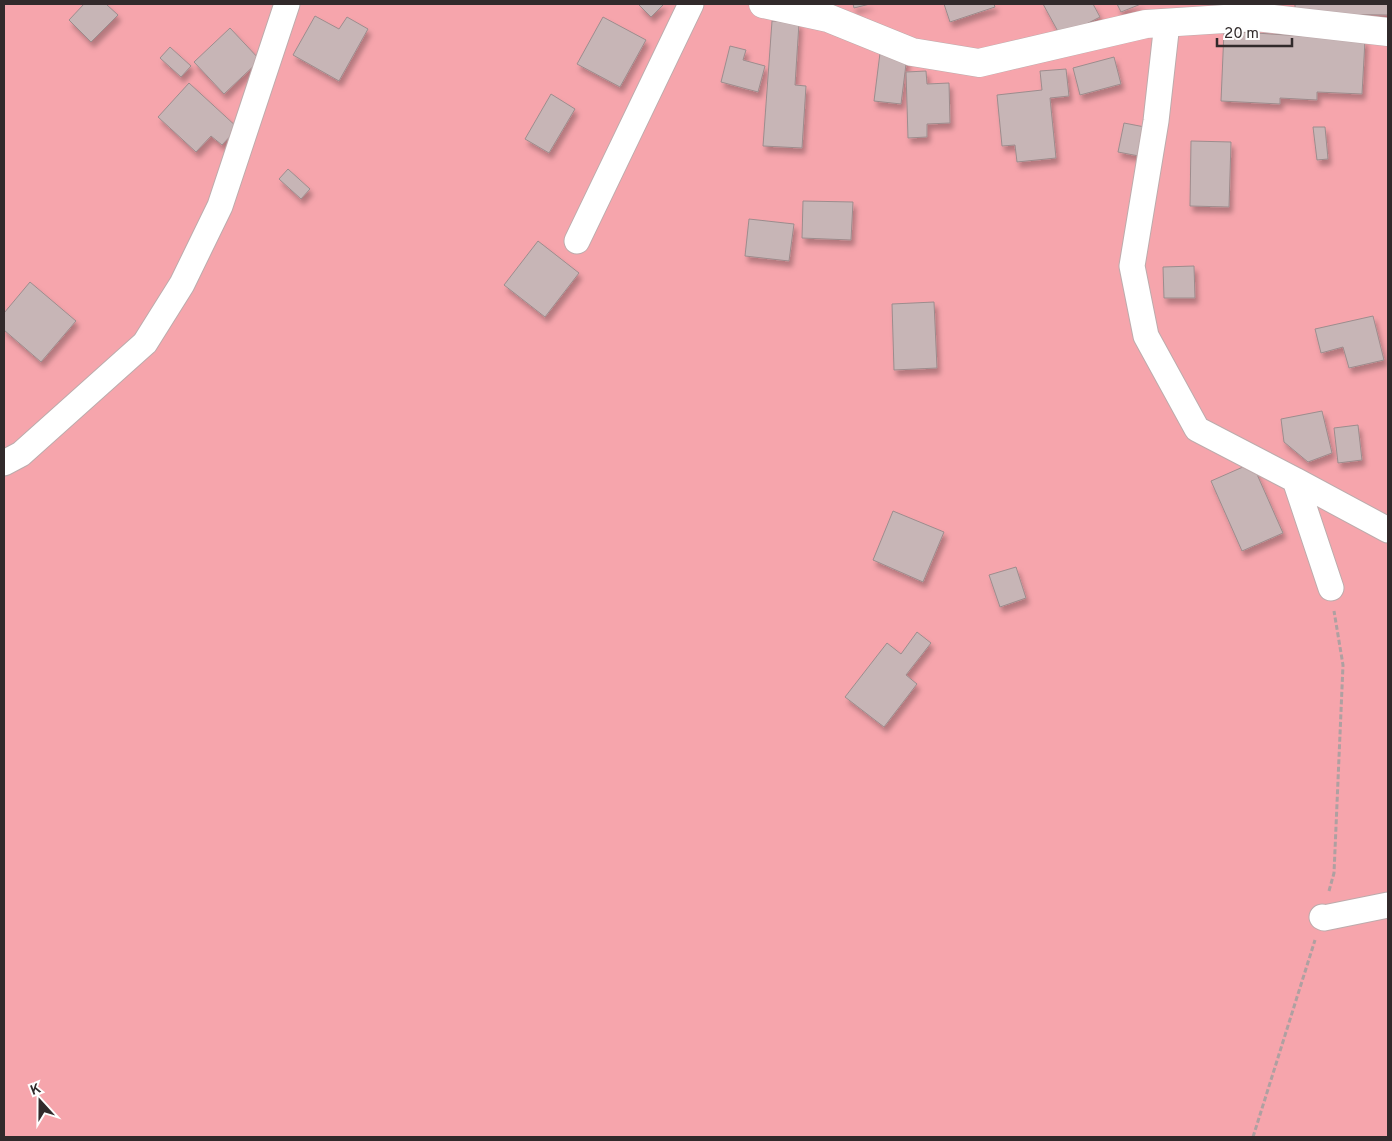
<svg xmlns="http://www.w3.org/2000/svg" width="1392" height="1141" font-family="Overpass,sans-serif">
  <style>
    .green { fill: #f6a5ac }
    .building { fill: #c7b5b6; stroke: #9d8c8d; filter: url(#shadow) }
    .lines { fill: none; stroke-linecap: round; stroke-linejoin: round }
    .minor-casing { stroke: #bdabac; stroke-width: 27 }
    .tertiary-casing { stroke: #bdabac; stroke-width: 29 }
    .path { stroke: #afa0a1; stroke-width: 3; stroke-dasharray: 5 2.5; stroke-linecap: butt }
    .minor { stroke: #fff; stroke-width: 25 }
    .tertiary { stroke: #fff; stroke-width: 28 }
  </style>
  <defs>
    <filter id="shadow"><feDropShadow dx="3" dy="5.5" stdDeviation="2.5" flood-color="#0004"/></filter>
  </defs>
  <rect width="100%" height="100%" fill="#ffeced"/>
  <path class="green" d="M4 4H1388V1137H4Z"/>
  <path class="building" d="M84 4H106L118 15 91 42 69 20Z
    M638 4H664L651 17Z
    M853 4H870L854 8Z
    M944 4H994L995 7 950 22Z
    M1043 4H1093L1100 17 1061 37Z
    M1117 4H1141L1121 12Z
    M1295 4H1388V15L1295 14Z
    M315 16 339 29 347 17 368 29 339 81 293 55Z
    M603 17 646 40 620 87 577 64Z
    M772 21 799 23 795 85 806 86 802 148 763 146Z
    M230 28 260 60 224 94 194 62Z
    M1224 31 1365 40 1362 94 1317 92V100L1280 98V104L1221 101Z
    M730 46 746 50 743 60 765 66 758 92 721 82Z
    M170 47 191 66 181 77 160 58Z
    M880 53 907 56 901 104 874 101Z
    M1114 57 1121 84 1080 95 1073 68Z
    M1066 69 1069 96 1050 98 1056 158 1017 162 1015 145 1002 146 997 95 1042 90 1040 71Z
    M926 71 927 84 949 83 950 123 927 124V137L908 138 906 72Z
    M189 83 238 128 222 145 211 136 196 152 158 117Z
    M551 94 575 109 549 153 525 139Z
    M1124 123 1150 128 1144 157 1118 152Z
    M1313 127H1325L1328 159 1317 160Z
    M1191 141 1231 142 1229 207 1190 206Z
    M288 169 310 189 301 199 279 179Z
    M803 201 853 202 851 240 802 238Z
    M749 219 794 224 789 261 745 256Z
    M538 241 579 273 545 317 504 285Z
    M1194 266 1195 298H1164L1163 267Z
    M30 282 76 321 41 362 4 330V313Z
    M934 302 937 368 894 370 892 304Z
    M1373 316 1384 360 1349 368 1343 347 1321 353 1315 329Z
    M1322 411 1332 453 1308 462 1284 442 1281 419Z
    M1358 425 1362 460 1338 463 1334 428Z
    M1252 463 1283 533 1242 551 1211 481Z
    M893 511 944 532 923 582 873 560Z
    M1016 567 1026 598 1000 607 989 575Z
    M917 632 931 643 906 675 917 684 884 727 845 697 887 643 901 654Z"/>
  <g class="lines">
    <g class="minor-casing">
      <path id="minor" d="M1167 23 1156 121 1132 266 1146 336 1197 429 1295 480 1331 588
        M577 241 691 4
        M4 463 21 454 145 343 182 284 220 206 287 4
        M1295 480 1388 530
        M1322 917 1324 918 1388 905"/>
    </g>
    <g class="tertiary-casing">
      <path id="tertiary" d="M763 4 828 18 912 52 979 63 1146 24 1256 17 1388 32"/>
    </g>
    <path class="path" d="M1329 891 1334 873 1343 665 1334 611
      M1253 1137 1315 940"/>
    <use href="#minor" class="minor"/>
    <use href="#tertiary" class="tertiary"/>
  </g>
  <rect width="1392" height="1141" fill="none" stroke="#312a2b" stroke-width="10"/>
  <g transform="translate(40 1101) rotate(339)" stroke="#fefefe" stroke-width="4" paint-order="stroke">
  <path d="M0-4L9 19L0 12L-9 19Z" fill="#312a2b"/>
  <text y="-8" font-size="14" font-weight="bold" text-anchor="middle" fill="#312a2b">K</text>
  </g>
  <path d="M1217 38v8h75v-8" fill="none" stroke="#312a2b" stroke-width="2.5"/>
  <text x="1224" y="38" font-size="15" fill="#312a2b" stroke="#fefefe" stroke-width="4" paint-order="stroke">20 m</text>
</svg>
